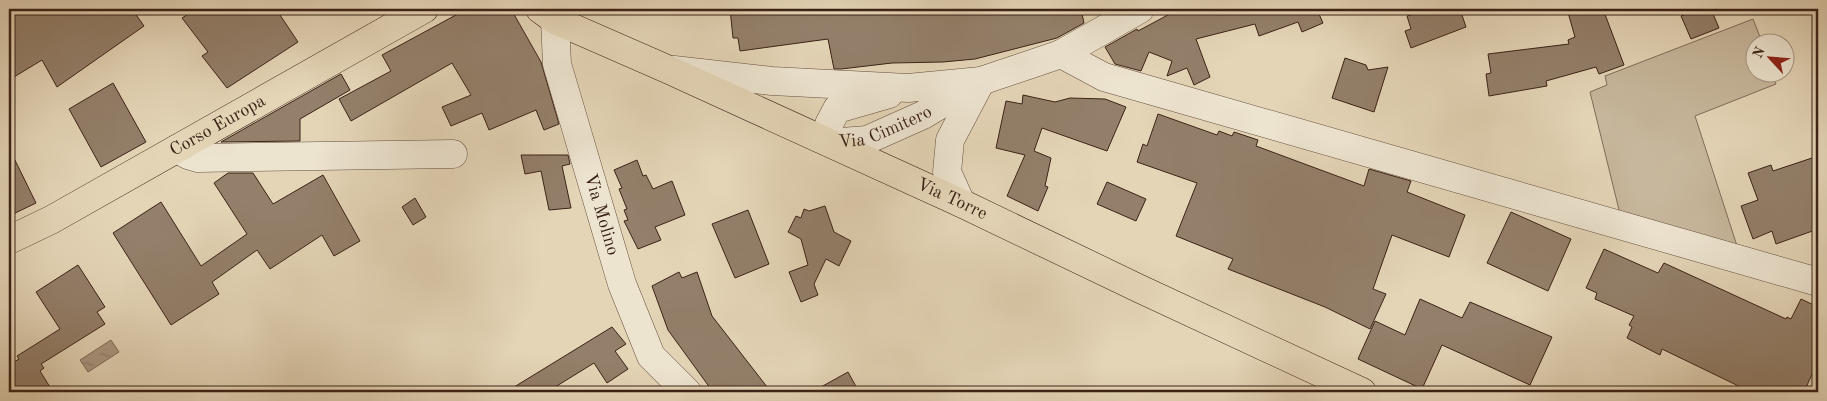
<svg xmlns="http://www.w3.org/2000/svg" width="1827" height="401" font-family="'Old Standard TT',serif">
  <style>
    .green { fill: #c7b79c; stroke: #816c5a }
    .water { fill: url(#water-ripples); stroke: #7e6957 }
    .building { fill: #937f6a; stroke: #3b2217 }
    .lines { fill: none; stroke-linecap: round; stroke-linejoin: round }
    .minor-casing { stroke: #654f3f; stroke-width: 29 }
    .major-casing { stroke: #3b2217; stroke-width: 29 }
    .minor { stroke: #ede4d0; stroke-width: 28 }
    .major { stroke: #e4d5b7; stroke-width: 28 }
    .labels { text-anchor: middle; dominant-baseline: central; stroke-width: 4; stroke-linejoin: round; paint-order: stroke }
    .street-label { font-size: 18px; fill: #3b2217; stroke: #ede4d0 }
  </style>
  <defs>
    <pattern id="water-ripples" width="26" height="14" patternUnits="userSpaceOnUse" patternTransform="scale(1.25)"><rect width="26" height="14" fill="#ab9881"/><path d="M2 4q2-2 4 0t4 0M15 11q2-2 4 0t4 0" fill="none" stroke="#8c7c69"/></pattern>
  </defs>
  <rect width="100%" height="100%" fill="#e4d5b7"/>
  <filter id="stains"><feTurbulence type="fractalNoise" baseFrequency=".004" numOctaves="4"/><feColorMatrix values="0 0 0 0 .2 0 0 0 0 .09 0 0 0 0 .02 0 0 0 .5 -.17"/></filter>
  <radialGradient id="worn" r=".72"><stop offset=".6" stop-color="#630" stop-opacity="0"/><stop offset="1" stop-color="#630" stop-opacity=".3"/></radialGradient>
  <path class="green" d="M1753 19 1762 42H1754V72L1772 73 1776 84 1695 116 1739 252 1621 218 1590 92 1607 85 1605 76Z"/>
  <path class="water" d="M111 340 119 352 88 372 80 360Z"/>
  <path class="building" d="M18 9H132L144 26 57 87 42 60 9 80V14Z
    M196 9H276L298 42 227 88 202 56 208 52 182 18Z
    M467 9H511L541 62 559 124 544 130 536 110 489 130 482 113 451 126 442 107 471 95 452 63 351 121 339 99 391 71 382 55Z
    M730 9H1081L1084 23 1057 38 975 59 943 62 892 63 841 69H834L828 39 740 51 738 38H733Z
    M1179 9H1190L1192 14 1208 9H1327V11L1319 14 1323 23 1302 32 1298 22 1259 36 1255 24 1196 39 1210 77 1194 85 1187 68 1167 76 1172 61 1149 52 1141 71 1115 64 1105 47 1137 29 1138 31Z
    M1430 9H1460L1466 27 1411 48 1405 31 1411 29 1407 16Z
    M1567 9H1603L1624 65 1599 74 1596 67 1546 81 1547 86 1489 96 1486 74 1491 73 1488 54 1569 44 1568 40 1575 37Z
    M1700 9H1711L1719 28 1691 39 1681 16Z
    M1345 58 1366 65 1368 70 1388 67 1374 112 1332 98Z
    M341 74 350 90 300 119V141L221 142Z
    M113 83 146 142 101 167 69 109Z
    M1023 95 1055 102 1070 98 1105 99 1126 107 1107 151 1042 128 1034 151 1051 158 1045 186 1048 187 1038 211 1007 196 1025 155 996 148 1006 101 1022 104Z
    M1158 114 1217 135 1219 131 1232 136 1234 132 1258 140 1256 146 1364 186 1369 169 1411 181 1407 192 1465 215 1449 257 1392 235 1373 289 1386 294 1370 329 1325 307 1228 269 1233 259 1176 236 1197 183 1137 162 1143 144 1147 146Z
    M9 148 36 203 9 216Z
    M521 155H568L570 164 562 166 571 208 549 210 541 171 525 174Z
    M1818 156V229L1776 244 1772 231 1753 239 1741 206 1758 200 1748 173 1771 165 1773 171Z
    M637 160 643 176 646 175 653 189 672 181 685 215 655 227 661 240 638 249 624 221 628 220 624 210 627 209 619 189 622 188 614 170Z
    M228 173H253L273 204 323 175 360 241 334 256 322 235 270 269 257 250 212 282 219 294 171 325 113 233 161 202 201 266 247 234 214 183Z
    M1107 182 1146 199 1136 221 1097 204Z
    M415 198 426 217 413 225 402 207Z
    M825 206 834 232 851 241 839 266 826 259 814 284 818 295 801 302 789 272 808 265 801 239 788 232 796 216 801 218 804 209 809 211Z
    M748 210 769 264 735 278 712 224Z
    M1511 212 1571 239 1548 291 1487 263Z
    M1604 249 1658 273 1664 263 1786 319 1787 317 1791 319 1801 299 1818 307V374L1813 372 1804 392H1751L1662 349 1660 355 1627 338 1632 327 1629 325 1634 316 1595 299 1597 293 1586 288Z
    M78 265 105 307 97 312 105 324 41 364 44 368 40 371 53 392H9V365L19 359 17 356 60 329 36 292Z
    M679 272 682 278 697 272 712 316 771 392H713L668 330 652 286Z
    M1420 299 1462 318 1470 302 1552 337 1530 385 1442 345 1422 389 1358 359 1375 321 1405 335Z
    M612 327 626 344 615 351 628 369 607 383 594 363 547 392H506Z
    M848 372 859 392H812Z"/>
  <g class="lines">
    <g class="minor-casing">
      <g id="minor">
        <path id="s1" d="M555 20 557 64 622 284 651 356 687 392"/>
        <path d="M1061 54 1104 77 1818 282"/>
        <path d="M674 70 772 81 908 88 981 81 1061 54 1140 9"/>
        <path id="s2" d="M889 94 837 109 829 124 830 143 867 140 923 115 973 85"/>
        <path d="M177 149 188 155 198 158 453 154"/>
        <path d="M961 203 947 172 950 140 981 81"/>
      </g>
    </g>
    <g class="major-casing">
      <g id="major">
        <path id="s3" d="M540 9 555 20 667 69 961 203 1138 288 1362 392"/>
        <path id="s4" d="M9 240 51 220 424 9"/>
      </g>
    </g>
    <use href="#minor" class="minor"/>
    <use href="#major" class="major"/>
  </g>
  <g class="labels">
    <g class="street-label">
      <text stroke="none"><textPath href="#s2" startOffset="148">Via Cimitero</textPath></text>
      <text stroke="none"><textPath href="#s4" startOffset="238">Corso Europa</textPath></text>
      <text stroke="none"><textPath href="#s3" startOffset="454">Via Torre</textPath></text>
      <text stroke="none"><textPath href="#s1" startOffset="201">Via Molino</textPath></text>
    </g>
  </g>
  <rect width="1827" height="401" fill="none" stroke="#e4d5b7" stroke-width="30"/>
  <rect x="10" y="10" width="1807" height="381" fill="none" stroke="#3b2217" stroke-width="2.5"/>
  <rect x="15" y="15" width="1797" height="371" fill="none" stroke="#3b2217"/>
  <g transform="translate(1770 58) rotate(296)"><circle r="24" fill="#ede4d0" stroke="#a69686"/>
  <path d="M0-4L9 19L0 12L-9 19Z" fill="#8f2418"/>
  <text y="-8" font-size="14" font-weight="bold" text-anchor="middle" fill="#3b2217">N</text>
  </g>
  <rect width="100%" height="100%" filter="url(#stains)"/>
  <rect width="100%" height="100%" fill="url(#worn)"/>
</svg>
